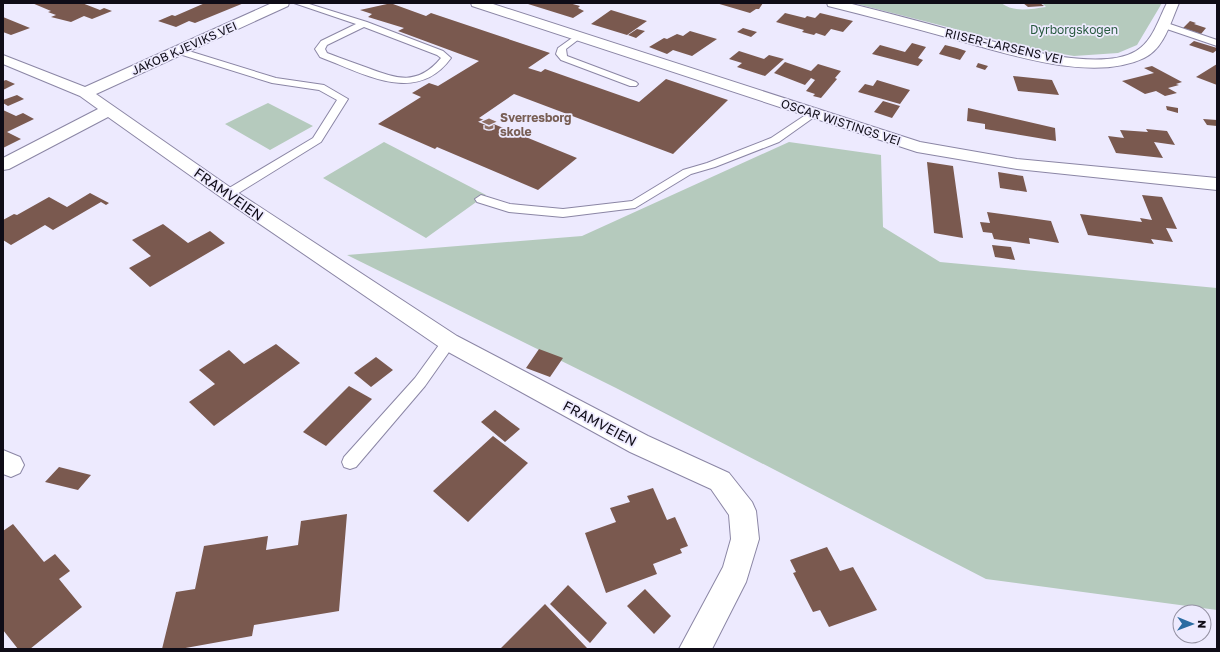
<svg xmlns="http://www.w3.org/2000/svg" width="1220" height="652" font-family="'Golos Text',sans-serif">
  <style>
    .green { fill: #b5cabd }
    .building { fill: #7a594f }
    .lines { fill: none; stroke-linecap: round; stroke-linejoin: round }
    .lane-casing { stroke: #8b86a5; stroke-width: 2 }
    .street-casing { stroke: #8b86a5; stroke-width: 2 }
    .lane { fill: #fff; fill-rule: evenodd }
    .street { fill: #fff; fill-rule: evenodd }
    .labels { text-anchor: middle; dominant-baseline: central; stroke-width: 3.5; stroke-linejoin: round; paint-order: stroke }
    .far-park-label { font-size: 12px; fill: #295b40; stroke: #edeafe }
    .far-street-label { font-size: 12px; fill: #0f0c17; stroke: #edeafe }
    .far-education-label { font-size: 12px; font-weight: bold; fill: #785e54; stroke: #edeafe; text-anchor: start }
    .street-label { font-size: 14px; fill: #0f0c17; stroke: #edeafe }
  </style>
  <rect width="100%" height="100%" fill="#edeafe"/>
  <path class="green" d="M853 3H1001C1015 13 1030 9 1046 7L1042 3H1162L1137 45 1118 53 1074 56 1038 50Z
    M268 103 313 126 270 150 225 124Z
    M384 142 486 195 426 238 323 178Z
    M789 142 881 155 883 227 940 262 1217 288V610L986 579 616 388 347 255 582 236Z"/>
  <path class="building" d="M32 3H82L100 10 104 8 112 11 92 19 84 16 71 22 51 17 56 15 48 12 51 11Z
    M205 3H244L195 23 189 21 176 27 158 21 172 15 175 16Z
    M530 3H569L580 6 578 8 584 11 573 18 528 4Z
    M716 3H763L759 9H756L750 13Z
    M1023 3H1040L1044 6 1028 7Z
    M387 4H393L426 16 431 13 550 53 528 68 541 72 545 69 639 102 666 79 728 100 673 154 514 94 479 118 577 158 538 190 437 147 435 149 378 124 421 97 412 93 429 83 438 86 479 61 398 31 404 28 368 17 372 14 360 10Z
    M611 10 647 21 627 35 591 24Z
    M785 13 805 18 807 16 815 18 820 13 853 21 843 32 831 29 825 36 816 33 814 35 802 32 804 30 776 22Z
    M3 17 30 28 11 35 3 32Z
    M1190 21 1196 23 1194 24 1206 28 1201 34 1183 28Z
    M743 28 757 32 751 37 737 32Z
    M637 29 645 31 636 38 628 35Z
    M690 31 717 39 692 56 673 50 667 54 649 47 664 38 667 39 677 34 683 36Z
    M1194 41 1217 48V50L1213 53 1189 45Z
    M912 43 926 47 918 58 923 60 918 66 872 54 880 45 905 52Z
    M945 45 957 48 966 51 960 60 939 54Z
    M739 51 764 59 769 55 784 59 765 76 737 67 742 63 729 59Z
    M785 62 811 71 818 64 841 71 835 78 837 79 821 98 813 96 815 94 806 91 815 80 811 78 805 85 774 73Z
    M978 63 988 66 985 70 976 67Z
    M1217 64V85L1196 77Z
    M1152 66 1182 82 1176 84 1179 85 1168 88 1177 93 1165 96 1156 91 1145 94 1122 81 1154 73 1144 68Z
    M1013 76 1052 80 1059 95 1018 91Z
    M6 80 15 84 3 90V81Z
    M877 80 910 90 900 104 858 92 865 84 873 86Z
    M17 95 24 99 8 106 3 103V100Z
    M883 101 900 106 892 118 874 112Z
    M1166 106 1178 108V113L1167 110Z
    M968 108 1055 128 1056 141 985 129V124L967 121Z
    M3 110 16 116 23 113 34 119 7 132 21 139 3 148Z
    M1203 119 1217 120V126L1207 125Z
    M1146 129 1167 131 1175 145 1154 142 1163 158 1116 153 1108 136 1124 138 1120 130 1148 132Z
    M927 162 953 166 963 238 934 233Z
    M998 172 1023 176 1027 192 1000 188Z
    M90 193 109 203 106 205 101 202 53 230 45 225 11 245 3 240V220L14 214 17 215 49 197 67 207Z
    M1142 195 1162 197 1177 229 1166 228 1173 242 1151 239 1154 244 1088 235 1080 214 1142 222 1140 218 1152 220Z
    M987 212 1051 221 1059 243 1029 238 1030 244 994 239 992 233 983 232 980 222 990 223Z
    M163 224 188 243 210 231 225 243 150 287 129 268 151 256 132 240Z
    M992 245 1011 247 1015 260 995 257Z
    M276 344 300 363 214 426 189 402 215 384 199 370 229 350 244 364Z
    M539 349 563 358 550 377 526 368Z
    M376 357 393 370 371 387 354 373Z
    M349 386 372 399 326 446 303 432Z
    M495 410 520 429 505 442 481 422Z
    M493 436 528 463 468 522 433 491Z
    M59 467 91 475 78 490 45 482Z
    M653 488 667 520 675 517 688 546 680 549 682 553 653 564 657 574 606 593 585 533 616 522 610 508 630 502 627 496Z
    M347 514 339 611 254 625 252 636 180 649H162L176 592 195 589 204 546 268 536 266 550 298 545 301 521Z
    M13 524 44 562 55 554 70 571 59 579 82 607 30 649H18L3 630V531Z
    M827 547 840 571 853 567 877 610 829 627 820 610 813 612 793 573 796 572 790 560Z
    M568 585 607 623 590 643 550 604Z
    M645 589 671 616 654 634 627 606Z
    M545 604 587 648 586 649H500Z"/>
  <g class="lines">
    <g class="lane-casing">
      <path id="lane" d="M294 3H306L367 22 443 51 451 58C416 106 363 73 320 57L315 49 321 41 356 24ZM364 27 437 55 441 58C418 86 397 79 368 68 354 63 340 58 327 53L325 49 327 45Z
        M1164 22 1217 40V46L1161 27V23Z
        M579 33 583 36 566 49 567 56 636 82 638 84 636 86H630L561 60 556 54 558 48Z
        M179 48 276 78 324 85 348 99 321 142 232 197H224L222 194 224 191 313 138 337 100 319 90 272 83 176 53 174 51Z
        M813 110 817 111 818 113 817 115 779 142 715 167 691 174 635 208 563 217 509 212 477 202 475 199 481 195 510 204 563 209 632 201 683 170 707 163 771 138Z
        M449 336 454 338 456 342 425 386 356 467 350 469 344 467 342 462 344 457 415 378 444 338Z"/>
    </g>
    <g class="street-casing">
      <path id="street" d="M272 3H289L288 6 96 94 234 190 457 336 648 436 729 473 752 502 756 511 759 539 746 582 712 649H679L723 567 731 539 729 515 711 489 630 452 441 348 222 198 108 117 9 169 3 170V158L98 109 80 96 3 64V55L85 87Z
        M471 3H490L920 142 1017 159 1217 178V190L1017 169 917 152 472 6Z
        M827 3H848C884 12 919 21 954 31 998 42 1095 75 1136 51 1153 41 1158 20 1167 3H1179C1171 21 1164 49 1144 58 1090 84 1000 51 946 37 907 26 868 16 828 6Z
        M3 450 20 457 24 465 20 473 11 477 3 474Z"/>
    </g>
    <use href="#lane" class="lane"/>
    <use href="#street" class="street"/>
  </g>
  <defs>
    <g id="school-bare" transform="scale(1.08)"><path d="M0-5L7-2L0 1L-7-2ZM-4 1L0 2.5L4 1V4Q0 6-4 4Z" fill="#8d6e63" stroke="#edeafe" stroke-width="2.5" paint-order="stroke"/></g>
  </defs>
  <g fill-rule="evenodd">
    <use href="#school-bare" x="489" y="124"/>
  </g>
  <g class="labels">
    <g class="far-park-label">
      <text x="1074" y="29">Dyrborgskogen</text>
    </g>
    <g class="far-street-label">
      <text transform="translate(1004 46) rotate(13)">RIISER-LARSENS VEI</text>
      <text transform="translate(184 48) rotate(-24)">JAKOB KJEVIKS VEI</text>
      <text transform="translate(841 122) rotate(18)">OSCAR WISTINGS VEI</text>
    </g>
    <g class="far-education-label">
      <text x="500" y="117">Sverresborg<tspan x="500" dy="14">skole</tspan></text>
    </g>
    <g class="street-label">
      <text transform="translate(229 194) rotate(35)">FRAMVEIEN</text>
      <text transform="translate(600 423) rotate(28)">FRAMVEIEN</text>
    </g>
  </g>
  <rect width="1220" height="652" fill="none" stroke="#0f0c17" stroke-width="8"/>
  <g transform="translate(1192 624) rotate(91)"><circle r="19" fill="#edeafe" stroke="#9491a2"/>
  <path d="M0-3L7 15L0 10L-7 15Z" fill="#2b6ca2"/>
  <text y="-6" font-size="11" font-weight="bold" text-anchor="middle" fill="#0f0c17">N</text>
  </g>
</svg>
